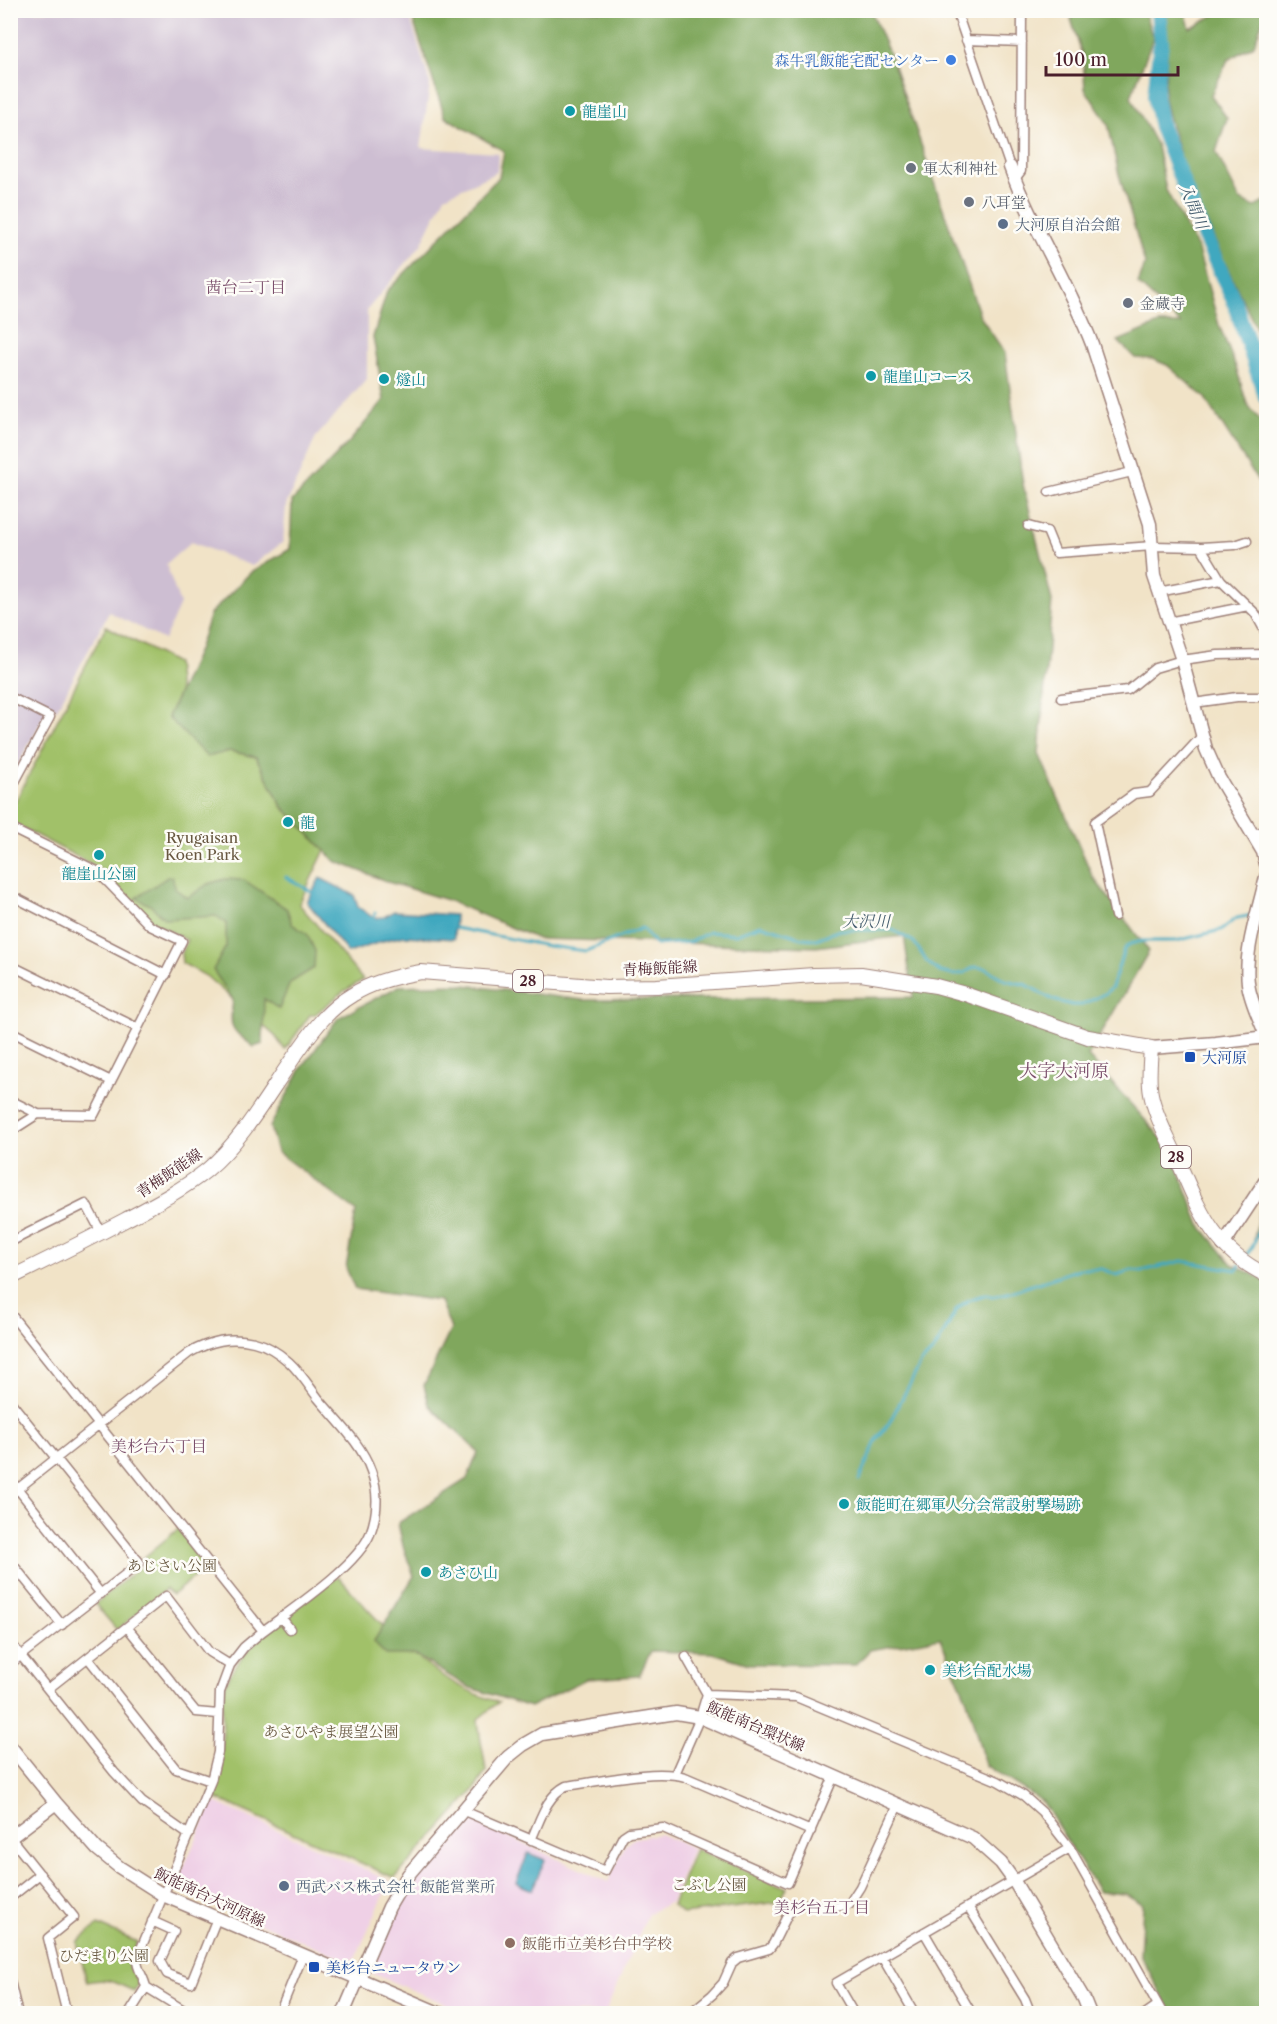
<svg xmlns="http://www.w3.org/2000/svg" width="1277" height="2024" font-family="'Libre Caslon Text','Noto Serif JP',serif">
  <style>
    .built { fill: #efd0e6 }
    .industrial { fill: #cdbed2 }
    .green { fill: #a1c169; stroke: #76704a; stroke-width: 1.5 }
    .forest { fill: #80a75d; stroke: #656344; stroke-width: 1.5 }
    .water { fill: #3fa8bf; stroke: #446475; stroke-width: 1.5 }
    .lines { fill: none; stroke-linecap: round; stroke-linejoin: round }
    .stream { stroke: #3fa8bf; stroke-width: 3 }
    .river { stroke: #3fa8bf; stroke-width: 16 }
    .street-casing { stroke: #9e8179; stroke-width: 11 }
    .secondary-casing { stroke: #9e8179; stroke-width: 15 }
    .primary-casing { stroke: #9e8179; stroke-width: 16 }
    .street { stroke: #fff; stroke-width: 8 }
    .secondary { stroke: #fff; stroke-width: 12 }
    .primary { stroke: #fff; stroke-width: 14 }
    .shop-dot { fill: #3f7fe0; stroke: #fdfcf7; stroke-width: 2 }
    .culture-dot { fill: #0f9aa8; stroke: #fdfcf7; stroke-width: 2 }
    .worship-dot { fill: #6b7280; stroke: #fdfcf7; stroke-width: 2 }
    .service-dot { fill: #5c6f8a; stroke: #fdfcf7; stroke-width: 2 }
    .transit-dot { fill: #1a4fb4; stroke: #fdfcf7; stroke-width: 2 }
    .education-dot { fill: #8d6e63; stroke: #fdfcf7; stroke-width: 2 }
    .labels { text-anchor: middle; dominant-baseline: central; stroke-width: 5; stroke-linejoin: round; paint-order: stroke }
    .shield { fill: #fdfcf7; stroke: #806168; stroke-width: 1.5 }
    .shield-label { font-size: 14px; font-weight: bold; fill: #4a1f2b }
    .shop-label { font-size: 15px; fill: #366cbe; stroke: #fdfcf7; text-anchor: end }
    .culture-label { font-size: 15px; fill: #0d838f; stroke: #fdfcf7; text-anchor: start }
    .worship-label { font-size: 15px; fill: #5b616d; stroke: #fdfcf7; text-anchor: start }
    .service-label { font-size: 15px; fill: #4e5e75; stroke: #fdfcf7; text-anchor: start }
    .park-label { font-size: 15px; fill: #685841; stroke: #fdfcf7 }
    .street-label { font-size: 15px; fill: #4a1f2b; stroke: #fdfcf7 }
    .transit-label { font-size: 15px; fill: #164399; stroke: #fdfcf7; text-anchor: start }
    .education-label { font-size: 15px; fill: #785e54; stroke: #fdfcf7; text-anchor: start }
    .water-label { font-size: 16px; font-style: italic; fill: #455d6e; stroke: #fdfcf7 }
    .neighbourhood-label { font-size: 16px; fill: #7b4f6c; stroke: #fdfcf7 }
    .quarter-label { font-size: 18px; fill: #7b4f6c; stroke: #fdfcf7 }
  </style>
  <rect width="100%" height="100%" fill="#fdfcf7"/>
  <filter id="ink" filterUnits="userSpaceOnUse"><feTurbulence type="fractalNoise" baseFrequency=".0167" numOctaves="2"/><feDisplacementMap in="SourceGraphic" scale="12" xChannelSelector="R" yChannelSelector="G"/><feConvolveMatrix kernelMatrix="1 2 1 2 8 2 1 2 1" color-interpolation-filters="sRGB"/></filter>
  <filter id="wash" filterUnits="userSpaceOnUse"><feTurbulence type="fractalNoise" baseFrequency=".008" numOctaves="4" result="noise"/><feDisplacementMap in="SourceGraphic" scale="24" xChannelSelector="R" yChannelSelector="G"/><feGaussianBlur stdDeviation="1.35" result="paint"/><feColorMatrix in="noise" values="0 0 0 0 0 0 0 0 0 0 0 0 0 0 0 0 0 1.4 0 .05"/><feComposite in="paint" operator="in"/></filter>
  <g filter="url(#wash)">
    <rect width="100%" height="100%" fill="#f1e3c7"/>
    <path class="built" d="M213 1801 390 1881 356 1957 349 1961 183 1891 178 1880Z
      M466 1817 608 1882 625 1845 635 1838 660 1834 693 1848 671 1902 648 1914 605 2013H468L371 1973 412 1880Z"/>
    <path class="industrial" d="M11 11H408L430 84 421 148 498 153 497 172 445 196 421 245 367 310V379L316 437 286 505 283 542 252 566 191 542 166 564 180 604 164 640 109 612 57 709 50 705 11 778Z"/>
    <path class="green" d="M106 626 176 663 179 692 168 717 207 756 230 751 256 757 282 806 325 850 299 904 363 980 344 991 314 1015H310L285 1050 275 1036 206 976 182 963 181 953 187 940 151 921 99 868 11 822V810Z
      M178 1529 208 1566 172 1595 166 1589 117 1630 95 1604 145 1563 142 1559Z
      M338 1576C383 1627 431 1683 499 1702L478 1719C479 1737 484 1753 486 1771L475 1789 395 1878 211 1796C215 1778 221 1760 222 1742 224 1727 221 1711 223 1696 229 1650 302 1604 338 1576Z
      M695 1849 787 1888 779 1902 683 1914 672 1905Z
      M98 1925 137 1942 127 1963 138 1984 134 1991C115 1983 108 1977 87 1982L77 1942Z"/>
    <path class="forest" d="M410 11H871L892 60 980 316 1005 353 1023 484 1052 601 1039 754 1093 877 1149 951 1088 1056 1171 1149 1200 1225 1232 1264 1266 1281V2013H1171L1140 1954 1143 1904 1126 1894 1099 1892 1043 1802 985 1765 967 1700 940 1638 870 1650 855 1665 749 1664 713 1653 651 1651 639 1676 586 1679 530 1707 468 1687 415 1655H385L374 1641 414 1576 403 1546 398 1523 467 1479 478 1452 429 1405 424 1385 451 1329 440 1301 355 1289 346 1268 356 1211 277 1152 270 1127 301 1069 338 1018 399 986 456 984 583 1000 913 997 904 936 816 947 538 939 447 900 391 883 335 861 282 806 256 757 230 751 207 757 168 717 198 650 210 614 250 573 290 549 292 501 351 440 384 400 373 337 387 291 499 177 504 151 445 117Z
      M1074 11H1144L1153 38 1131 97 1157 146 1166 190 1198 250 1219 325 1236 367 1247 404 1266 427V487L1258 481 1205 398 1167 365 1152 359 1135 358 1118 341 1159 324H1181L1138 284 1145 264 1118 171 1108 124 1085 89 1083 58 1071 19Z
      M1166 11H1185L1190 28 1222 11H1266L1254 45 1228 60 1211 95 1227 118 1216 152 1240 200 1255 207 1266 201V349L1224 261 1188 181 1168 116 1164 99 1167 52Z
      M169 876 172 877 176 889 187 898 208 884 225 879 244 880 287 909 292 924 307 934 315 951 314 968 290 983 279 1009 264 999 263 1044 254 1047C230 1028 229 1030 233 1000L213 970 226 946V923L216 916 165 919 150 905 136 898Z
      M1259 1211H1266V1234L1254 1239Z"/>
    <path class="water" d="M320 878 354 895 358 907 374 918 384 917 394 911 455 915 454 939 405 936 386 940 348 953 307 902Z
      M528 1853 545 1860 532 1890 516 1883Z"/>
    <g class="lines">
      <path class="stream" d="M1256 366 1262 358 1259 339 1266 307
        M286 877 312 892
        M374 918 375 913
        M455 928 548 946 586 951 642 928 656 945 690 942 709 932 736 934 761 925 802 938 816 939 840 930H893L914 942 927 962 940 972 953 975 964 973 975 967 985 968 1005 980 1027 985 1053 1000 1072 1005H1082L1106 993 1112 987 1124 949 1130 944 1142 941H1176L1221 930 1237 918 1253 915
        M1245 1257 1253 1246 1258 1232 1266 1228
        M859 1480 877 1439 889 1423 921 1363 935 1349 957 1309 968 1300 987 1294 992 1296 1008 1293 1079 1269H1102L1117 1275 1132 1270 1142 1271 1182 1261 1237 1270 1240 1265"/>
      <path class="river" d="M1158 10 1161 42 1155 96 1161 127 1198 222 1234 301 1266 397"/>
    </g>
  </g>
  <g filter="url(#ink)">
    <g class="lines">
      <g class="street-casing">
        <path id="street" d="M956 10 1010 167
          M966 40 1022 42
          M1014 180 1021 171 1022 10
          M1049 492 1132 472
          M1028 526 1047 531 1056 553 1153 546 1201 547 1221 580 1255 613 1266 633
          M1201 547 1235 545 1247 541
          M1158 592 1221 580
          M1168 622 1248 606
          M10 697 50 717 10 791
          M1061 698 1128 690 1155 668 1182 660 1218 655 1266 654
          M1194 703 1237 697H1266
          M10 828 97 871 150 926 182 941 94 1115 38 1114
          M1252 834 1266 831
          M10 895 166 975
          M1115 916 1095 822 1134 794 1150 792 1202 736
          M10 965 138 1028
          M10 1031 111 1081
          M10 1100 38 1114 10 1132
          M10 1242 86 1204 101 1232
          M10 1318 13 1317 263 1631 244 1647 230 1665 220 1692 218 1752 211 1781 137 1958C136 1969 144 1976 146 1987L190 2014
          M10 1401 140 1563 10 1664
          M10 1479 101 1594
          M10 1495 189 1353C210 1341 230 1336 254 1342 267 1345 279 1353 289 1362 300 1372 309 1386 318 1398 336 1420 362 1444 371 1471 379 1492 378 1513 370 1534 357 1566 292 1609 263 1631
          M10 1561 62 1625
          M281 1617 290 1629
          M127 1627 196 1712 218 1714
          M10 1642 114 1772 142 1802 189 1835
          M88 1658 176 1769 211 1781
          M48 1689 166 1596 209 1652 230 1665
          M707 1694 796 1697 998 1781 1024 1796 1042 1812 1070 1848 1163 2014
          M675 1774 700 1717 707 1694 686 1657
          M464 1811 605 1871 623 1836 629 1832 663 1828 788 1883 834 1776
          M10 1837 74 1917 48 1938 67 2014
          M531 1840C540 1821 546 1796 566 1786 598 1782 655 1768 685 1777L811 1831
          M10 1898 40 1874
          M969 1908 1025 1999 1031 2014
          M152 1921 174 1931 160 1961 167 1974 191 1983 217 1918
          M924 1932 972 2014
          M882 1957 915 2014
          M10 1981 18 2014
          M129 2014 146 1987
          M279 2014 303 1955
          M689 2014 712 1995 723 1983 732 1963 738 1958 769 1949 773 1944 788 1914 798 1905 803 1904 836 1907 849 1904 860 1887 898 1805
          M854 2014 836 1983 1070 1848
          M1145 2014 1158 2005"/>
      </g>
      <g class="secondary-casing">
        <path id="secondary" d="M1010 167C1032 228 1069 283 1092 344L1150 524 1154 576 1182 660 1206 749 1219 778 1263 852 1266 864
          M1266 877C1259 910 1244 949 1248 983 1250 1001 1260 1019 1266 1036
          M1151 1048 1216 1043 1266 1037
          M1223 1245 1266 1180
          M10 1746 56 1803 97 1849 119 1867 163 1895 441 2014
          M10 1838 56 1803
          M343 2014 389 1907 408 1875 508 1757 523 1745 542 1734 676 1713 700 1717 973 1838 1001 1863 1014 1881 1084 1999 1090 2014"/>
      </g>
      <g class="primary-casing">
        <path id="primary" d="M10 1278C49 1259 87 1240 125 1220 153 1205 182 1190 207 1170 246 1137 271 1088 301 1047 315 1027 330 1008 352 995 372 982 397 976 421 972L606 987 657 986 814 975 861 974 936 986 965 994 1088 1037 1151 1048C1150 1063 1148 1079 1151 1094 1155 1115 1166 1134 1175 1154 1199 1208 1210 1247 1266 1275"/>
      </g>
      <use href="#street" class="street"/>
      <use href="#secondary" class="secondary"/>
      <use href="#primary" class="primary"/>
    </g>
  </g>
  <circle class="shop-dot" cx="951" cy="60" r="6"/>
  <g class="culture-dot">
    <circle cx="570" cy="111" r="6"/>
    <circle cx="871" cy="376" r="6"/>
    <circle cx="384" cy="379" r="6"/>
    <circle cx="288" cy="822" r="6"/>
    <circle cx="99" cy="855" r="6"/>
    <circle cx="844" cy="1504" r="6"/>
    <circle cx="426" cy="1572" r="6"/>
    <circle cx="930" cy="1670" r="6"/>
  </g>
  <g class="worship-dot">
    <circle cx="911" cy="168" r="6"/>
    <circle cx="969" cy="202" r="6"/>
    <circle cx="1128" cy="303" r="6"/>
  </g>
  <g class="service-dot">
    <circle cx="1003" cy="224" r="6"/>
    <circle cx="284" cy="1886" r="6"/>
  </g>
  <g class="transit-dot">
    <rect x="1184" y="1051" width="12" height="12" rx="3"/>
    <rect x="308" y="1961" width="12" height="12" rx="3"/>
  </g>
  <circle class="education-dot" cx="510" cy="1943" r="6"/>
  <g class="labels">
    <g class="shield">
      <rect x="513" y="970" width="30" height="22" rx="4.5"/>
      <rect x="1161" y="1146" width="30" height="22" rx="4.5"/>
    </g>
    <g class="shield-label">
      <text x="528" y="981">28</text>
      <text x="1176" y="1157">28</text>
    </g>
    <g class="shop-label">
      <text x="939" y="60">森牛乳飯能宅配センター</text>
    </g>
    <g class="culture-label">
      <text x="582" y="111">龍崖山</text>
      <text x="883" y="376">龍崖山コース</text>
      <text x="396" y="379">燧山</text>
      <text x="300" y="822">龍</text>
      <text x="99" y="873" text-anchor="middle">龍崖山公園</text>
      <text x="856" y="1504">飯能町在郷軍人分会常設射撃場跡</text>
      <text x="438" y="1572">あさひ山</text>
      <text x="942" y="1670">美杉台配水場</text>
    </g>
    <g class="worship-label">
      <text x="923" y="168">軍太利神社</text>
      <text x="981" y="202">八耳堂</text>
      <text x="1140" y="303">金蔵寺</text>
    </g>
    <g class="service-label">
      <text x="1015" y="224">大河原自治会館</text>
      <text x="296" y="1886">西武バス株式会社 飯能営業所</text>
    </g>
    <g class="park-label">
      <text x="202" y="837">Ryugaisan<tspan x="202" dy="17">Koen Park</tspan></text>
      <text x="172" y="1565">あじさい公園</text>
      <text x="331" y="1731">あさひやま展望公園</text>
      <text x="709" y="1884">こぶし公園</text>
      <text x="104" y="1955">ひだまり公園</text>
    </g>
    <g class="street-label">
      <text transform="translate(660 968) rotate(-3)">青梅飯能線</text>
      <text transform="translate(169 1173) rotate(-34)">青梅飯能線</text>
      <text transform="translate(756 1726) rotate(23)">飯能南台環状線</text>
      <text transform="translate(210 1897) rotate(25)">飯能南台大河原線</text>
    </g>
    <g class="transit-label">
      <text x="1202" y="1057">大河原</text>
      <text x="326" y="1967">美杉台ニュータウン</text>
    </g>
    <g class="education-label">
      <text x="522" y="1943">飯能市立美杉台中学校</text>
    </g>
    <g class="water-label">
      <text transform="translate(1194 206) rotate(67)">入間川</text>
      <text x="866" y="921">大沢川</text>
    </g>
    <g class="neighbourhood-label">
      <text x="246" y="287">茜台二丁目</text>
      <text x="159" y="1446">美杉台六丁目</text>
      <text x="822" y="1907">美杉台五丁目</text>
    </g>
    <g class="quarter-label">
      <text x="1064" y="1071">大字大河原</text>
    </g>
  </g>
  <rect width="1277" height="2024" fill="none" stroke="#fdfcf7" stroke-width="36"/>
  <path d="M1046 66v9h132v-9" fill="none" stroke="#4a1f2b" stroke-width="3"/>
  <text x="1055" y="66" font-size="18" fill="#4a1f2b" stroke="#fdfcf7" stroke-width="4.5" paint-order="stroke">100 m</text>
</svg>
